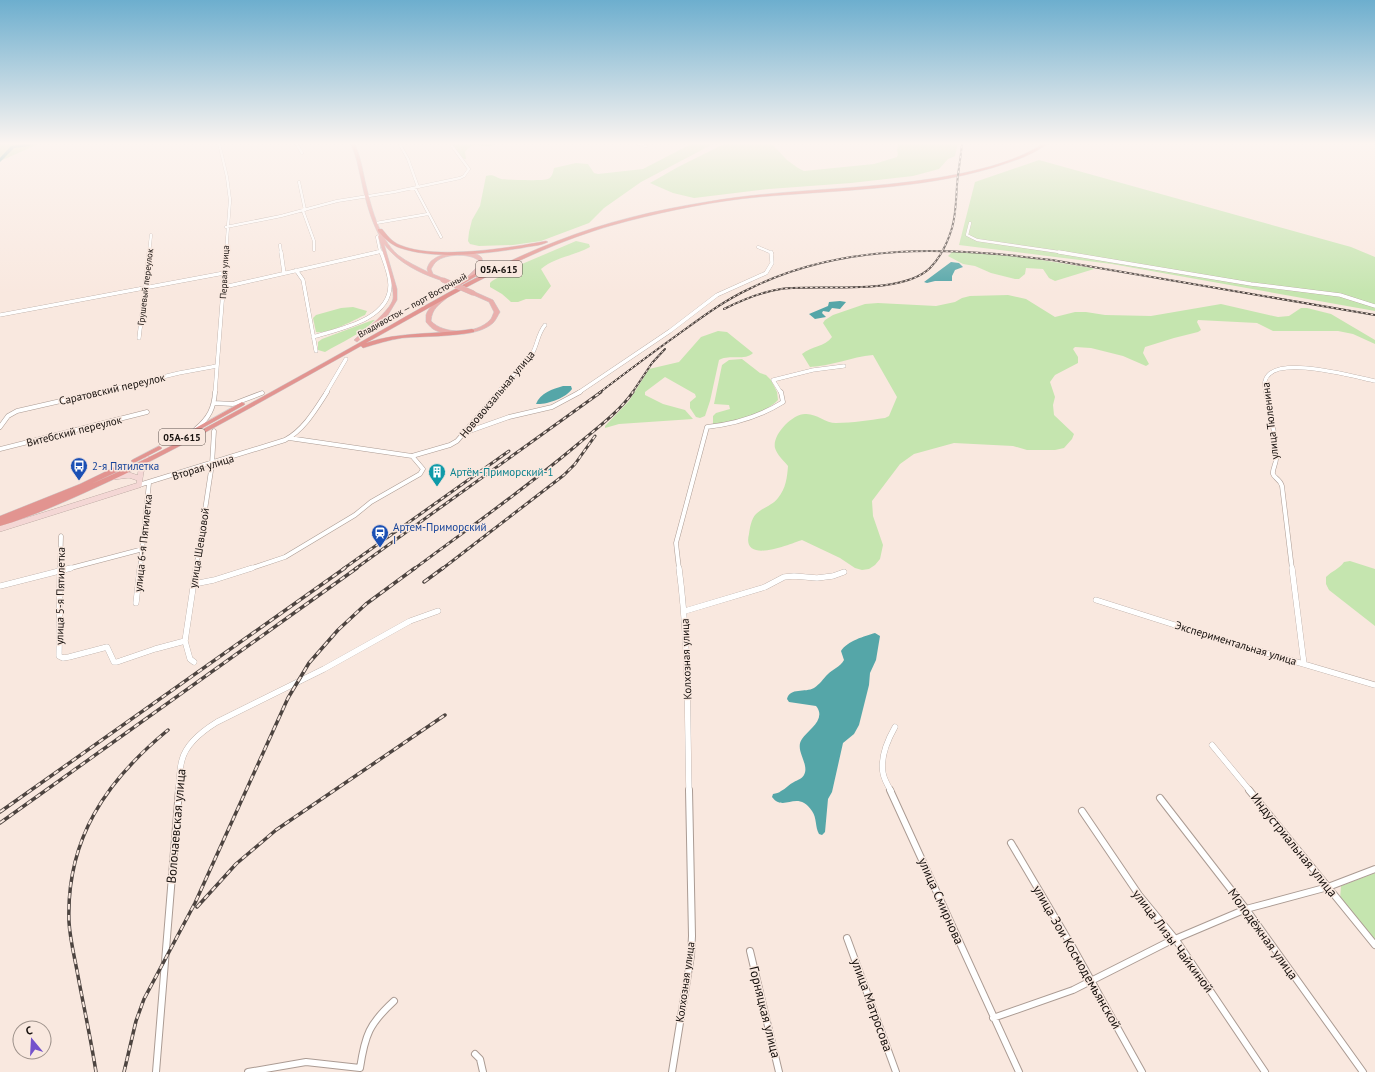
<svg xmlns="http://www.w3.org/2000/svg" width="1375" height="1072" font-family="'PT Sans',sans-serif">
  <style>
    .green { fill: #c5e5af }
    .water { fill: #55a6a8 }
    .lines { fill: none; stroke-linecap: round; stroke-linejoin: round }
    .river { fill: #55a6a8; fill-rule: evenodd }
    .minor-far4-casing { stroke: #ab9b93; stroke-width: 3 }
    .minor-far3-casing { stroke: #ab9b93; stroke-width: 4 }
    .minor-far2-casing { stroke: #ab9b93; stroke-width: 5 }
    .minor-far1-casing { stroke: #ab9b93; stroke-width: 6 }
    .minor-casing { stroke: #ab9b93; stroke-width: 8 }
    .secondary-casing { stroke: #ab9b93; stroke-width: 6 }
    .primary-casing { stroke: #d0cfcf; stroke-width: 1 }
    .trunk-casing { stroke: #d0cfcf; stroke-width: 1 }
    .minor-far4 { stroke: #fff; stroke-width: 2.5 }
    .minor-far3 { stroke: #fff; stroke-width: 3.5 }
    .minor-far2 { stroke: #fff; stroke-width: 4 }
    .minor-far1 { stroke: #fff; stroke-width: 5.5 }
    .minor { stroke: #fff; stroke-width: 6 }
    .secondary { stroke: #f4d7d5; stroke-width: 5.5 }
    .primary { fill: #e9afac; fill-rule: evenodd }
    .trunk { fill: #e29490; fill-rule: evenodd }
    .rail-far2-casing { stroke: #4d4440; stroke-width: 2 }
    .rail-far1-casing { stroke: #4d4440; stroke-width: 3 }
    .rail-casing { stroke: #4d4440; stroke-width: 3.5 }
    .rail-far2 { stroke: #f9e8df; stroke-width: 1; stroke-dasharray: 2.5; stroke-linecap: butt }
    .rail-far1 { stroke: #f9e8df; stroke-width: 1.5; stroke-dasharray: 4; stroke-linecap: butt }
    .rail { stroke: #f9e8df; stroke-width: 2; stroke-dasharray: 5.5; stroke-linecap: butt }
    .primary-bridge-casing { stroke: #d0cfcf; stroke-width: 5.5; stroke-linecap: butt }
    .primary-bridge { stroke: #e9afac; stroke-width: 5 }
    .labels { text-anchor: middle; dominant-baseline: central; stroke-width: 3; stroke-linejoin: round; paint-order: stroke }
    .far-street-label { font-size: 9px; fill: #16100d; stroke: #f9e8df }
    .shield { fill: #f9e8df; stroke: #5a514c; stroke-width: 1 }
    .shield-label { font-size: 10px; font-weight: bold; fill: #16100d }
    .street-label { font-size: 11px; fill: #16100d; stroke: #f9e8df }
    .transit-label { font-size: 11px; fill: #164399; stroke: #f9e8df; text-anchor: start }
    .culture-label { font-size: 11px; fill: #0d838f; stroke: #f9e8df; text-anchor: start }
    .near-street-label { font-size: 13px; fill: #16100d; stroke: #f9e8df }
  </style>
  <rect width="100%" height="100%" fill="#f9e8df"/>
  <path class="green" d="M0 143H41L0 161Z
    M431 143H497C485 152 475 138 465 152L466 159H464L451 143Z
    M693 143H715L641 182 604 208 589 223 541 241 513 245 479 246 470 244 468 241 469 232 472 220 480 206 486 176C493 174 495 177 501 179 507 180 544 181 548 179 552 177 553 173 554 168L576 163 588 164 594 173 598 174 643 169Z
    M726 143H771L787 160 798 168 804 171 874 164 897 157 898 154 897 150 898 143H958L955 156 948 159 939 169 913 176 851 183 769 189 694 198 673 193 650 183 678 167Z
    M1039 160 1351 247 1375 257V311L1112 264 959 245 975 182Z
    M576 241 589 244 590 247C574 256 555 257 541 269L551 286 541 299H526L518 302H511L502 294 490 287V283L492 281 522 264Z
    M953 251 1022 257 1092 268 1094 269 1055 281 1049 278 1043 269 1026 268 1025 274 1019 279H1015L991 273 975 266 963 264 948 256Z
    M1008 295 1026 299 1055 317 1075 312H1086L1105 315 1151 316 1221 304 1278 317 1289 316 1301 308H1307L1331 314 1375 340V344L1353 334 1338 331H1273L1257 323 1198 320 1197 322 1201 330 1198 332 1174 338 1145 347 1143 353 1149 364 1146 366 1123 356 1091 348 1075 347 1073 349 1078 357V363L1055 375 1050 382 1055 397 1053 405 1054 415 1074 434 1072 439 1064 448 1055 450H1027L1013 446 954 443 914 454 900 464 872 501 873 516 883 545 880 559 875 565 869 569 862 570 855 568 840 558 802 540C790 544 741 565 749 534 750 528 751 519 756 514 762 508 773 505 778 498 786 488 787 478 788 466 784 461 777 455 775 448 772 435 792 414 805 414 816 413 825 423 836 423 853 423 869 420 885 418L889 416 897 397 873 355C851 357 832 366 810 367L802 354C811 346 825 347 832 337L823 323 825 320 833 315 865 304 878 303 936 306 955 302 962 298 970 296Z
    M353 307 367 311 365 315C352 321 329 334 316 332L313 318 316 315 341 308Z
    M373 320H375C361 334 342 342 325 352L318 350V342L322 339Z
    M718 331 727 332 753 353C746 361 728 354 719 360L710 401 705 416 700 418 696 417 690 408V402L696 397 695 394 665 377 645 392V395L663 404 685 410 693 419 619 424 605 428V426L629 401 649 369 679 362 701 337Z
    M742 359 760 373 766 375 771 380 777 392 778 400C763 415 733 424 713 424V416L716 413 730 409 729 405 714 404 722 365 729 360Z
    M1350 561 1375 569V626L1329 590 1326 584V577C1332 571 1339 569 1344 562Z
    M1375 873V941L1340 899 1341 886Z"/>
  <path class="water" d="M951 262 959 263 963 267 955 270 952 276V281H935L927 283 924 282Z
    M840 301 846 302 840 309 832 308 829 312 823 311 822 313 826 317 815 319 809 314 828 306 829 302Z
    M563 386H571L572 389C566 398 546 405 536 404 540 393 553 389 563 386Z
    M875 633 880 636 876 660 870 673 869 685 859 725 854 734 843 743 832 792 828 799 825 832 822 835 819 834C815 827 817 818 812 811 797 789 784 813 772 797L773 794C776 793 779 793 781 791 786 789 789 784 794 782 797 780 802 779 804 775 810 764 794 750 802 739 808 730 827 719 816 706L789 702 787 699C790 687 805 693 814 688 820 684 823 679 828 674 833 669 840 667 844 660L841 651C847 641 865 636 875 633Z"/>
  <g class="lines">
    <path class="river" d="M28 143H32L30 146 14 148 0 162V158L11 146Z"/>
    <g class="minor-far4-casing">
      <path id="minor-far4" d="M219 143 227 177 230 200 226 253
        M296 143 302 153
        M399 143 408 159 418 187
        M636 143 646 146
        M299 182 305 210
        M415 188 441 237
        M303 211 314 241V250
        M376 223 428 214
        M970 223 967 235 977 240 1066 253
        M226 227 281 216 337 201 394 192 460 178 464 176 469 169 452 146
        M280 245 281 253
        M758 247 772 253
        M380 251 381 253
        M149 253 151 235
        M374 253 380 251 377 237 380 235"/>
    </g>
    <g class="minor-far3-casing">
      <path id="minor-far3" d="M281 252 284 273
        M1059 252 1251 284 1340 295 1375 306
        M296 270 303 280 316 351
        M224 287 378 252
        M0 315 224 273
        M313 337C339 329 390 320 390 285 390 274 385 263 381 252
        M139 338 149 252
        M96 393 179 373 217 366
        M215 393 226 252
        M326 393 346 359
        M498 393C508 378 523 368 532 354 538 344 537 335 545 325
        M578 393 670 331 717 295 766 273 772 263 771 252
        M781 393 773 380 813 370 844 366
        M1266 393C1265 389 1264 384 1265 381 1272 353 1355 377 1375 381"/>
    </g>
    <g class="minor-far2-casing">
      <path id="minor-far2" d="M1266 392C1270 411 1277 439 1276 459 1276 464 1272 470 1273 474 1274 478 1280 479 1282 486L1292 569
        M214 403 233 404 262 393
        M0 427 8 416 17 411 100 392
        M196 429C209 418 214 408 215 392
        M464 433 509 417 552 407 580 392
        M289 438 412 456 450 445 457 441 499 392
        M0 449 147 412
        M139 485 285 440C304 430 316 409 327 392
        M60 569 61 536
        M67 569 143 549
        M140 569 149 483
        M196 569 212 464 214 431
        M249 569 285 557 355 515 371 502 420 474 423 469 412 456
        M679 569 676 543 707 427C735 424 759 417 783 402L781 392"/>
    </g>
    <g class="minor-far1-casing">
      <path id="minor-far1" d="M60 568 59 656 63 658 69 657 107 647 114 662H117L155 649 185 641
        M679 568C689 642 687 716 689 791
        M1292 568 1304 664
        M194 584 214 580 252 568
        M0 586 71 568
        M1096 600 1219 639 1375 685
        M136 603 140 568
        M685 611 765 587 784 577 794 576 817 578 833 576 844 572
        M194 662 190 659 185 641 196 568
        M1212 745 1250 791
        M178 791C180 781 179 770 182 760 186 744 204 730 217 722L324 669 410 621 438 611
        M891 791C888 786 884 779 883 773 880 757 887 741 895 727"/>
    </g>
    <g class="minor-casing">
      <path id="minor" d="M890 790 1019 1072
        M1249 790 1375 945
        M1160 798 1246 909 1363 1072
        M1082 811 1139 895 1176 940 1265 1072
        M1011 843 1073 948 1142 1072
        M847 938 896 1072
        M750 951 779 1072
        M993 1018 1073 990 1168 942 1246 909 1328 887 1375 869
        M475 1054 480 1059 483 1072
        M156 1072 179 790
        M248 1072 306 1062 360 1068C365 1035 369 1024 394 1001
        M672 1072 691 955 692 936 689 790"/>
    </g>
    <g class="secondary-casing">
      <path id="secondary" d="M113 477 129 475 138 478
        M0 529 139 485 141 471 148 459"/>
    </g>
    <g class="primary-casing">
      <path id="primary" d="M350 143H354C360 154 362 167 365 181 371 206 378 237 398 255 407 262 418 267 428 272L427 269C428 265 430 261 434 259 442 252 475 248 482 258 482 259 483 263 483 264L479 272 467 281 465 280V279L478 266V260C469 253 445 254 437 261 434 263 433 266 431 269L433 274 445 279V280L443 281C421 274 398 263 384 244L397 289V300L388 315 357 342 354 340 355 339C365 330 390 311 393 299 395 286 382 250 378 236L379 235C370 218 365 198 361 179 358 166 356 154 350 143Z
        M471 292H475L493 300 500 312C498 315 496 320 493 323 480 335 447 338 433 329 430 327 428 324 426 322 426 319 426 317 426 315 428 307 440 298 446 295H448V297C439 305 432 308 431 321 444 335 477 334 490 320 492 318 493 314 494 312L489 302 471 294Z"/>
    </g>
    <g class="trunk-casing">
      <path id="trunk" d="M1044 143H1048C1032 156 1011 162 992 168 917 190 837 190 759 197 715 201 671 210 628 221 533 245 451 296 366 343 400 331 437 335 472 329L474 330V332C450 337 426 336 402 338 389 340 376 344 363 348L361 346C282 390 204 435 123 475 84 493 41 514 0 526V516L80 484 117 466H119L122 468 121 470 91 484C135 465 178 443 220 420 277 389 334 357 391 325 445 294 499 263 557 241 605 222 656 210 706 202 791 187 878 191 963 173 991 167 1020 159 1044 143Z
        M378 229H382C387 235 392 242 400 245 434 260 509 248 546 241L548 242C541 246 530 246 522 248 484 254 436 260 400 248 391 245 384 238 378 231Z
        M476 273 480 274 459 286 455 285Z
        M242 402 245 404 244 405 188 436H184L183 435Z
        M159 446 162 448 161 449 136 462 134 463 131 461 132 460Z"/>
    </g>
    <use href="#minor-far4" class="minor-far4"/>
    <use href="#minor-far3" class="minor-far3"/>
    <use href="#minor-far2" class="minor-far2"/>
    <use href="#minor-far1" class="minor-far1"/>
    <use href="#minor" class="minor"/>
    <use href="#secondary" class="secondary"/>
    <use href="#primary" class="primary"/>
    <use href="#trunk" class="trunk"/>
    <g class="rail-far2-casing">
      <path id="rail-far2" d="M724 309C742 300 761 292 781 289 821 284 901 296 930 268 940 258 948 241 952 228 956 214 956 200 957 185 958 171 961 157 962 143
        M599 393C624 374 648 356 673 338 697 321 721 302 749 289 843 242 950 247 1052 260L1375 315
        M632 393 652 363 665 349"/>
    </g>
    <g class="rail-far1-casing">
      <path id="rail-far1" d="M343 569 509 451
        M355 569 601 392
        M414 569C469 528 526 488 578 444 597 428 619 412 633 392
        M442 569 564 475 575 464 595 436"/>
    </g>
    <g class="rail-casing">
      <path id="rail" d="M424 582 443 568
        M0 812 345 568
        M0 823 357 568
        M197 907 236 864 276 830 445 715
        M96 1072C91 1040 84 1008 78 976 75 959 70 940 69 922 66 839 106 781 168 730
        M124 1072 136 1021 144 999 195 903 288 698 309 663 338 630 366 604 415 568"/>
    </g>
    <use href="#rail-far2" class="rail-far2"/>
    <use href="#rail-far1" class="rail-far1"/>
    <use href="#rail" class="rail"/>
    <g class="primary-bridge-casing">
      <path id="primary-bridge" d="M443 280 473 293"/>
    </g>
    <use href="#primary-bridge" class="primary-bridge"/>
  </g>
  <linearGradient id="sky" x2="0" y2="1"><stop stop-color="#6daece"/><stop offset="0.49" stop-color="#fcf5f1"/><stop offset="1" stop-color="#fcf5f1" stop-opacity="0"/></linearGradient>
  <rect width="1375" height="293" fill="url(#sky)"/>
  <defs>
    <g id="bus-pin" transform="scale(0.9)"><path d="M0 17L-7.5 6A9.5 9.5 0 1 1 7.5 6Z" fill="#1a4fb4" stroke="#f9e8df"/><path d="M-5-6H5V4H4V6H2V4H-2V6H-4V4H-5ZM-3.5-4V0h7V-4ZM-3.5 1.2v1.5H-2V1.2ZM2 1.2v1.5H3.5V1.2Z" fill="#fff"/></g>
    <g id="building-pin" transform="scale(0.9)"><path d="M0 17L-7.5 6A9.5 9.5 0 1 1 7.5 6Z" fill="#0f9aa8" stroke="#f9e8df"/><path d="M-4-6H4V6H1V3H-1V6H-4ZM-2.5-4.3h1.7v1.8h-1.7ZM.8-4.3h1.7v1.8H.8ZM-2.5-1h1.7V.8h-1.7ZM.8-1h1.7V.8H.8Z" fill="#fff"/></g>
    <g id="station-pin" transform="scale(0.9)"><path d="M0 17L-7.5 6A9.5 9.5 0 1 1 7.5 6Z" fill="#1a4fb4" stroke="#f9e8df"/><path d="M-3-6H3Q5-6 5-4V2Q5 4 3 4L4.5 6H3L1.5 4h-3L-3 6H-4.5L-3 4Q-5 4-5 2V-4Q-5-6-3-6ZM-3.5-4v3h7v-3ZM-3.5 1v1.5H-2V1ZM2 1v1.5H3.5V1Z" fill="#fff"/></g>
  </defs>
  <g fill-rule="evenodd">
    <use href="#bus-pin" x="79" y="466"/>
    <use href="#building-pin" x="437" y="472"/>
    <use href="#station-pin" x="380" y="533"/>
  </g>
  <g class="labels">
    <g class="far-street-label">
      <text transform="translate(224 272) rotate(-87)">Первая улица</text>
      <text transform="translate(145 287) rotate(-83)">Грушевый переулок</text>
      <text transform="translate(412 305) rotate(-29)">Владивосток — порт Восточный</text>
    </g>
    <g class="shield">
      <rect x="476" y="261" width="46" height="16" rx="3"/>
      <rect x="159" y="429" width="46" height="16" rx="3"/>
    </g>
    <g class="shield-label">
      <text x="499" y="269">05А-615</text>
      <text x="182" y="437">05А-615</text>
    </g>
    <g class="street-label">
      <text transform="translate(112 389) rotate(-13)">Саратовский переулок</text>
      <text transform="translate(497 394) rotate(-50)">Нововокзальная улица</text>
      <text transform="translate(1270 421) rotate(-97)">улица Тюленина</text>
      <text transform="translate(74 431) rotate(-14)">Витебский переулок</text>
      <text transform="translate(203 467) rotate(-17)">Вторая улица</text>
      <text transform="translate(143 543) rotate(-84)">улица 6-я Пятилетка</text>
      <text transform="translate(199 548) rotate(-81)">улица Шевцовой</text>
      <text transform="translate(60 596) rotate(-89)">улица 5-я Пятилетка</text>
      <text transform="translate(1236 643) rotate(17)">Экспериментальная улица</text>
      <text transform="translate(686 659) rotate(-92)">Колхозная улица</text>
      <text transform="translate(685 982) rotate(-82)">Колхозная улица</text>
    </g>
    <g class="transit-label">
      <text x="92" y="466">2-я Пятилетка</text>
      <text x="393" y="527">Артем-Приморский<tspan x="393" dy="13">I</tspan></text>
    </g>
    <g class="culture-label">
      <text x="450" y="472">Артём-Приморский-1</text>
    </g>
    <g class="near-street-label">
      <text transform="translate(176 826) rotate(-85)">Волочаевская улица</text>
      <text transform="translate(1294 845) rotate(51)">Индустриальная улица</text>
      <text transform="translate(941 901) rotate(66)">улица Смирнова</text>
      <text transform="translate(1263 934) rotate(54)">Молодёжная улица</text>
      <text transform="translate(1173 941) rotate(53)">улица Лизы Чайкиной</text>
      <text transform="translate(1077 957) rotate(60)">улица Зои Космодемьянской</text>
      <text transform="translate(872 1005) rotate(70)">улица Матросова</text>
      <text transform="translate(765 1012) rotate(76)">Горняцкая улица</text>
    </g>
  </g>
  <g transform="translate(32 1040) rotate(342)"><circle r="19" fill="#f9e8df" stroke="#9e928b"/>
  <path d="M0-3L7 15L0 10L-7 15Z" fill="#7452cc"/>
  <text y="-6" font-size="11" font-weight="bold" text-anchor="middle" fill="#16100d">С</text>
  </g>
</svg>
